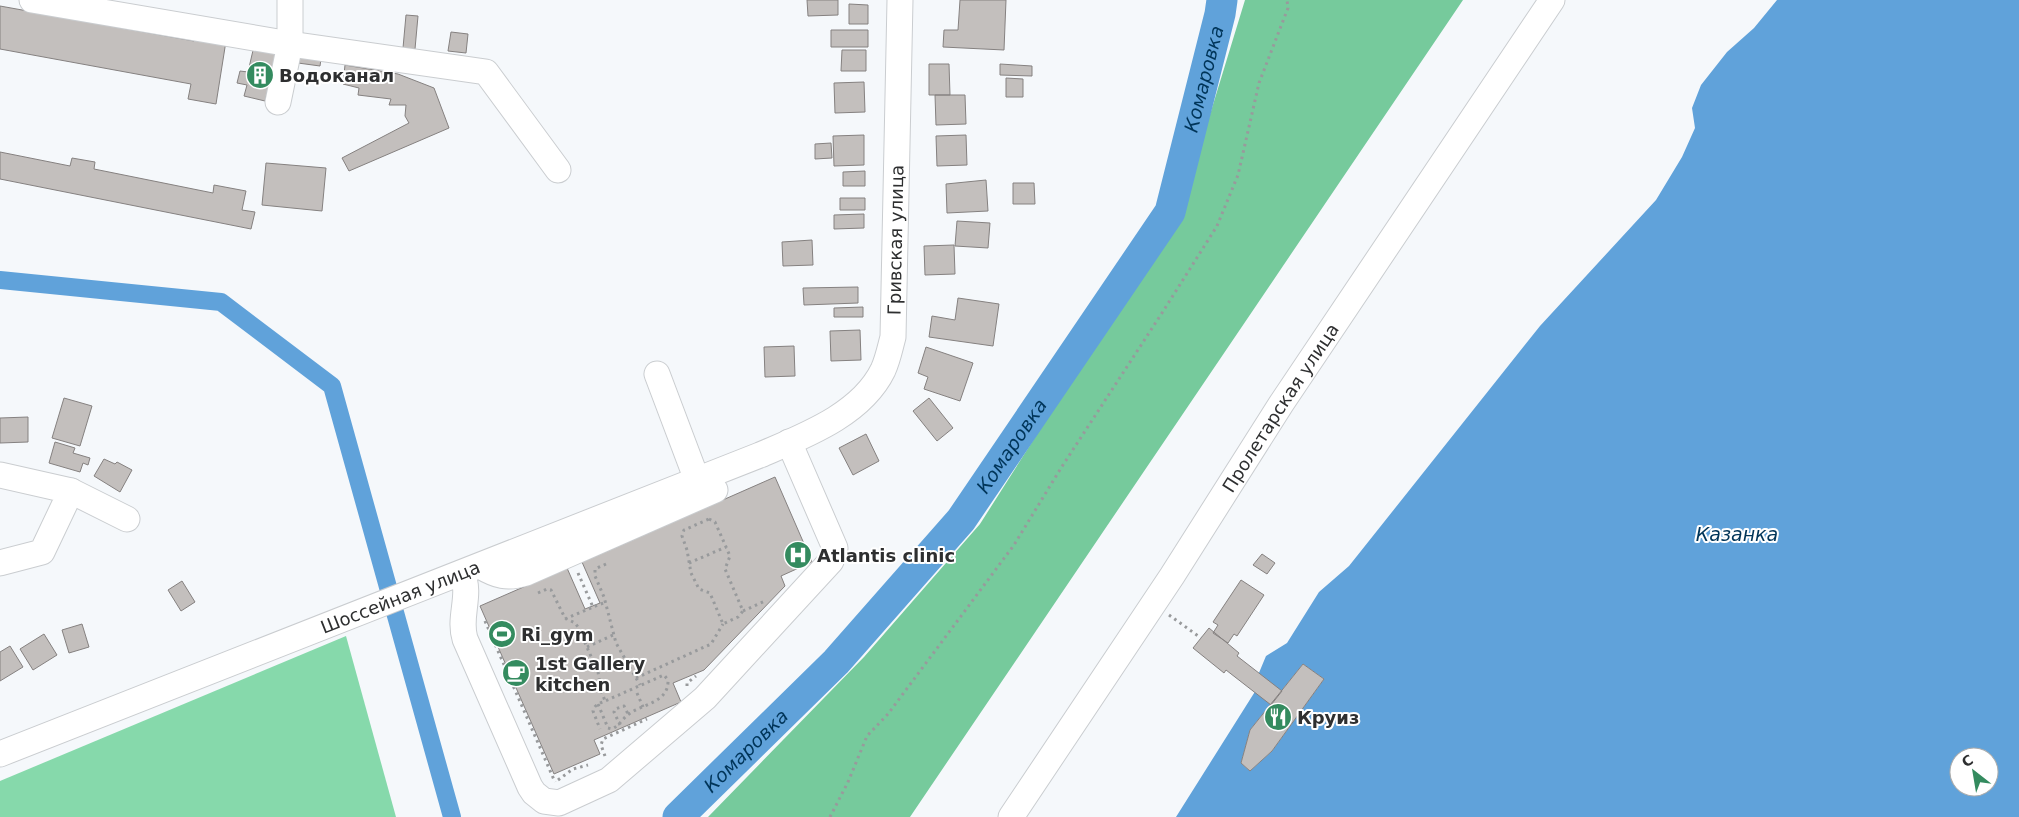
<svg xmlns="http://www.w3.org/2000/svg" width="2019" height="817" font-family="'DejaVu Sans',sans-serif">
  <style>
    .green { fill: #86d9ab }
    .forest { fill: #76ca9c }
    .water { fill: #60a2da; fill-rule: evenodd }
    .lines { fill: none; stroke-linecap: round; stroke-linejoin: round }
    .canal { stroke: #60a2da; stroke-width: 18 }
    .river { stroke: #60a2da; stroke-width: 31 }
    .building { fill: #c3bfbd; stroke: #858180 }
    .minor-casing { stroke: #cacdd0; stroke-width: 27 }
    .path { stroke: #989a9c; stroke-width: 3; stroke-dasharray: 2.5 4; stroke-linecap: butt }
    .minor { stroke: #fff; stroke-width: 25 }
    .labels { text-anchor: middle; dominant-baseline: central; stroke-width: 4; stroke-linejoin: round; paint-order: stroke }
    .poi-label { font-size: 18px; font-weight: bold; fill: #2e2f30; stroke: #fff; text-anchor: start }
    .street-label { font-size: 18px; fill: #2e2f30; stroke: #fff }
    .water-label { font-size: 19px; font-style: italic; fill: #003559; stroke: #fff }
  </style>
  <rect width="100%" height="100%" fill="#f5f8fb"/>
  <path class="green" d="M346 636 396 817H0V781Z"/>
  <path class="forest" d="M1245 0H1463L910 817H708L864 657 980 524 1182 206Z"/>
  <path class="water" d="M1777 0H2019V817H1176L1256 690V680L1266 656 1287 643 1319 592 1349 566 1540 326 1656 200 1682 157 1695 128 1692 108 1701 85 1727 52 1754 28ZM1303 664 1324 679 1272 751 1250 771 1241 763 1250 730ZM1959 757H1989V787H1959Z"/>
  <g class="lines">
    <path class="canal" d="M0 280 221 302 332 386 452 817"/>
    <path class="river" id="s1" d="M678 817 836 662 961 520 1170 212 1220 14 1222 0"/>
  </g>
  <path class="building" d="M807 0H838V15L808 16Z
    M960 0H1006L1004 50 943 47 944 30H958Z
    M849 4 868 5V24H849Z
    M0 6 194 41 195 36 226 41 216 104 188 99 191 84 0 49Z
    M406 15 418 16 415 49 403 48Z
    M831 30H868V47H831Z
    M451 32 468 34 466 53 448 51Z
    M254 46 285 51 271 78 265 101 244 96 247 85 237 83 240 71 248 72Z
    M842 50H866V71H841Z
    M299 56 321 59 320 66 298 63Z
    M929 64H949L950 95H929Z
    M1000 64 1032 66V76L1000 75Z
    M345 65 398 74 434 88 449 128 349 171 342 158 409 123 405 116 406 105H389L391 99 358 95 359 88 343 84Z
    M1006 78 1023 79V97H1006Z
    M864 82 865 112 835 113 834 83Z
    M935 95H965L966 124 936 125Z
    M864 135V165L834 166 833 136Z
    M966 135 967 165 937 166 936 136Z
    M831 143 832 158 815 159V144Z
    M0 152 70 166 72 158 95 162 94 169 213 193 214 185 246 191 242 210 255 212 251 229 0 179Z
    M266 163 326 168 322 211 262 205Z
    M865 171V186H843V172Z
    M986 180 988 211 947 213 946 184Z
    M1013 183H1034L1035 204H1013Z
    M840 198H865V210H840Z
    M864 214V228L834 229V215Z
    M957 221 990 223 988 248 955 246Z
    M812 240 813 265 783 266 782 242Z
    M954 245 955 274 925 275 924 246Z
    M858 287V303L804 305 803 288Z
    M958 298 999 304 993 346 929 337 932 316 955 320Z
    M863 307V317H834V308Z
    M860 330 861 360 831 361 830 331Z
    M794 346 795 376 765 377 764 347Z
    M926 347 973 363 960 401 924 389 928 377 918 373Z
    M64 398 92 406 80 446 52 438Z
    M929 398 953 428 937 441 913 411Z
    M28 417V442L0 443V418Z
    M866 434 879 461 853 475 839 448Z
    M55 442 75 448 73 453 90 458 88 465 83 463 80 472 49 463Z
    M104 459 115 464 117 462 132 470 120 492 94 476Z
    M775 477 812 562 781 576 785 586 704 670 673 683 681 702 594 740 600 754 554 774 480 606 567 568 585 609 600 603 582 562Z
    M1262 554 1275 563 1267 574 1253 565Z
    M1241 580 1264 595 1237 636 1234 634 1228 643 1213 633 1218 625 1213 622Z
    M182 581 195 602 181 611 168 590Z
    M82 624 89 647 69 653 62 630Z
    M1209 628 1239 653 1237 656 1282 691 1271 705 1226 670 1224 673 1193 648Z
    M44 634 57 655 33 670 20 649Z
    M10 646 23 667 0 681V652Z
    M1303 664 1324 679 1272 751 1250 771 1241 763 1250 730Z"/>
  <g class="lines">
    <g class="minor-casing">
      <g id="minor">
        <path d="M32 0 290 44 486 72 558 170"/>
        <path d="M278 102 290 44V0"/>
        <path d="M657 374 697 480"/>
        <path d="M0 475 71 491 42 552 0 563"/>
        <path d="M71 491 127 519"/>
        <path d="M480 566C497 576 507 579 526 573L715 490"/>
        <path d="M462 573C472 595 458 617 465 639L530 787 534 793 544 801 559 803 609 780 705 698 831 561 835 548 789 442"/>
        <path id="s2" d="M0 754 760 455C804 436 861 415 883 370 888 359 890 348 893 337L900 0"/>
        <path id="s3" d="M1011 817 1172 576 1281 404 1552 0"/>
      </g>
    </g>
    <path class="path" d="M709 519 715 522 730 556 725 569 743 611 738 617 723 624 710 593 699 589 691 573 687 550 682 536 684 530Z
      M689 563 726 547
      M606 564 595 569V576L604 597 616 643 640 685
      M578 573 593 607 606 602
      M538 593 547 589 551 590 565 618 575 623 578 627 598 672 601 690 605 701
      M743 611 765 601
      M1169 615 1201 638
      M565 619 593 607
      M485 621 555 782
      M587 647 613 635
      M636 678 711 644 723 624
      M687 686V683L696 676
      M637 693 643 707
      M598 704 608 728 612 729C620 725 622 719 629 714 642 704 669 703 668 680L664 675 605 701C600 703 594 705 593 711L600 729
      M620 725 614 712 615 709 624 706 628 714
      M605 756 601 745 603 739 647 719
      M558 780 573 769 588 765
      M830 817 848 782 867 736 888 714 1014 545 1061 468 1162 313 1217 226 1238 175 1259 83 1288 8 1287 0"/>
    <use href="#minor" class="minor"/>
  </g>
  <defs>
    <g id="building-disc" transform="scale(1.4375)"><circle r="9.5" fill="#348b5f" stroke="#fff"/><path d="M-4-6H4V6H1V3H-1V6H-4ZM-2.5-4.3h1.7v1.8h-1.7ZM.8-4.3h1.7v1.8H.8ZM-2.5-1h1.7V.8h-1.7ZM.8-1h1.7V.8H.8Z" fill="#fff"/></g>
    <g id="hospital-disc" transform="scale(1.4375)"><circle r="9.5" fill="#348b5f" stroke="#fff"/><path d="M-5-5h3v3.5h4V-5h3V5h-3V1.5h-4V5h-3Z" fill="#fff"/></g>
    <g id="stadium-disc" transform="scale(1.4375)"><circle r="9.5" fill="#348b5f" stroke="#fff"/><path d="M0-5a6.5 5 0 1 0 0 10a6.5 5 0 1 0 0-10ZM-3.5-1.8h7v3.6h-7Z" fill="#fff"/></g>
    <g id="cafe-disc" transform="scale(1.4375)"><circle r="9.5" fill="#348b5f" stroke="#fff"/><path d="M-5.5-4.5H6V0H3Q3 3.5 0 3.5H-2.5Q-5.5 3.5-5.5 0ZM3-3.2v2h1.7v-2ZM-6 4.5H4V6H-6Z" fill="#fff"/></g>
    <g id="restaurant-disc" transform="scale(1.4375)"><circle r="9.5" fill="#348b5f" stroke="#fff"/><path d="M-5-6h1v4h1v-4h1v4h1v-4h1v5L-1.5 .5V6h-2V.5L-5-1ZM5-6V6H3V1.5H1.5Q1.5-4 5-6Z" fill="#fff"/></g>
  </defs>
  <g fill-rule="evenodd">
    <use href="#building-disc" x="260" y="75"/>
    <use href="#hospital-disc" x="798" y="555"/>
    <use href="#stadium-disc" x="502" y="634"/>
    <use href="#cafe-disc" x="516" y="673"/>
    <use href="#restaurant-disc" x="1278" y="717"/>
  </g>
  <g class="labels">
    <g class="poi-label">
      <text x="279" y="75">Водоканал</text>
      <text x="817" y="555">Atlantis clinic</text>
      <text x="521" y="634">Ri_gym</text>
      <text x="535" y="663">1st Gallery<tspan x="535" dy="21">kitchen</tspan></text>
      <text x="1297" y="717">Круиз</text>
    </g>
    <g class="street-label">
      <text stroke="none"><textPath href="#s2" startOffset="1101">Гривская улица</textPath></text>
      <text stroke="none"><textPath href="#s3" startOffset="490">Пролетарская улица</textPath></text>
      <text stroke="none"><textPath href="#s2" startOffset="430">Шоссейная улица</textPath></text>
    </g>
    <g class="water-label">
      <text stroke="none"><textPath href="#s1" startOffset="920">Комаровка</textPath></text>
      <text stroke="none"><textPath href="#s1" startOffset="500">Комаровка</textPath></text>
      <text x="1737" y="534">Казанка</text>
      <text stroke="none"><textPath href="#s1" startOffset="95">Комаровка</textPath></text>
    </g>
  </g>
  <g transform="translate(1974 772) rotate(329)"><circle r="24" fill="#ffffff" stroke="#abacac"/>
  <path d="M0-4L9 19L0 12L-9 19Z" fill="#348b5f"/>
  <text y="-8" font-size="14" font-weight="bold" text-anchor="middle" fill="#2e2f30">С</text>
  </g>
</svg>
